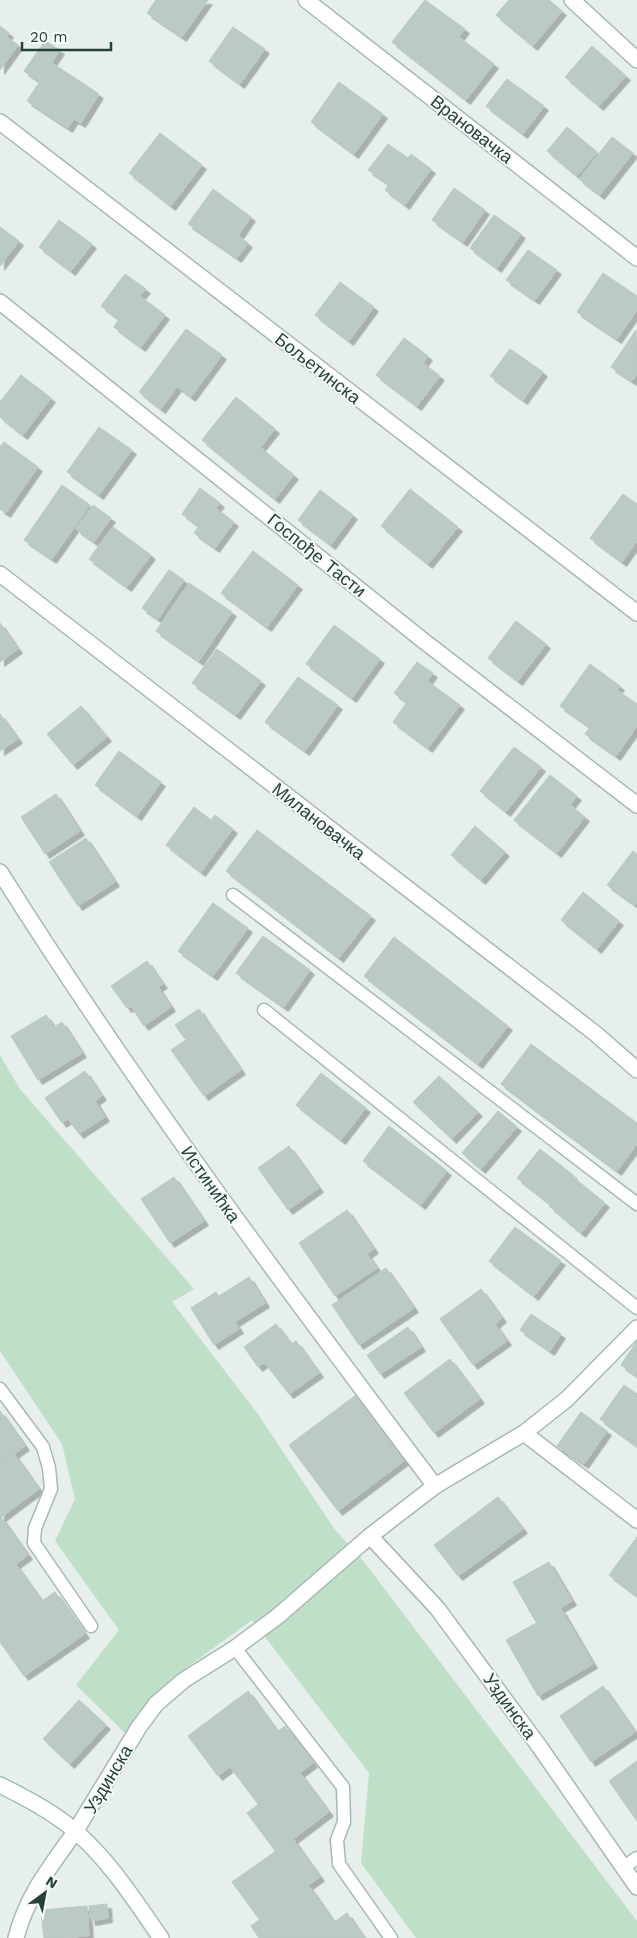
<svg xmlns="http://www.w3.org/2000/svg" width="637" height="1938" font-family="'Work Sans',sans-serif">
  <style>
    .green { fill: #bfe0c8 }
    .building { fill: #bbcac4; stroke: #b8c9c2; filter: url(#shadow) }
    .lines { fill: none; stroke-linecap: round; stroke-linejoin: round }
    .lane-casing { stroke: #a8b8b2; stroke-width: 15 }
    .street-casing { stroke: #a8b8b2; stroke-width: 18 }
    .secondary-casing { stroke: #a4bbb3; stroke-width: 18 }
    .lane { stroke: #fff; stroke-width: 12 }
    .street { stroke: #fff; stroke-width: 15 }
    .secondary { stroke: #fff; stroke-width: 15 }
    .labels { text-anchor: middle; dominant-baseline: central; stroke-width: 4; stroke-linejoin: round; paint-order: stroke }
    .street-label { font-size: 18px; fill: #24423a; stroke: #f7fbf9 }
  </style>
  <defs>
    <filter id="shadow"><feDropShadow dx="4.5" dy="4.5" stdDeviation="0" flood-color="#0004"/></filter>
  </defs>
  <rect width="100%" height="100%" fill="#e6efeb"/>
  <path class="green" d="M0 1055 20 1089 194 1289 172 1302 258 1414 335 1530 358 1554 637 1921V1938H416L361 1863 369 1773 252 1620 185 1669 159 1692 126 1734 76 1685 119 1630 55 1541 75 1499 62 1444 0 1351Z"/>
  <path class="building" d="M156 0H208L182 37 147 13Z
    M425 0 465 29 459 37 494 64 466 100 392 42Z
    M509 0H549L562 11 533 46 496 15Z
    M0 26 9 33 0 45Z
    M233 27 265 49 240 84 209 61Z
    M7 37 18 45 0 70V46Z
    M45 41 60 50 39 81 24 71Z
    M592 46 626 76 599 106 565 77Z
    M52 63 99 94 81 123 74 119 68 128 27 101Z
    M507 79 544 106 523 134 486 106Z
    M339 82 383 114 354 154 311 122Z
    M567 127 597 152 577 176 547 151Z
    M160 133 202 165 171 206 129 173Z
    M612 137 633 153 600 195 579 179Z
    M388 144 408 158 389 184 368 170Z
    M411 154 431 169 405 205 385 190Z
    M454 188 485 210 463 242 432 220Z
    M213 189 251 217 238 236 248 243 237 258 188 224Z
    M494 215 521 234 497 268 470 248Z
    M59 220 92 244 71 271 39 247Z
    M0 227 19 241 0 266Z
    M528 250 557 270 535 300 506 280Z
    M603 273 637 296V310L617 339 577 312Z
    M125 274 146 289 140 296 165 315 141 347 114 327 119 319 101 306Z
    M340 282 374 307 349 341 315 315Z
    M186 329 222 355 191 397 156 370Z
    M636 330 637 374 632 381 611 367Z
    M404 338 428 356 423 363 440 376 417 406 376 375Z
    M510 349 543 372 523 400 490 376Z
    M156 370 177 387 161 409 139 392Z
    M21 375 51 398 23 435 0 417V402Z
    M236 397 275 429 241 472 202 440Z
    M99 427 132 450 99 495 67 472Z
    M4 442 38 467 6 513 0 509V447Z
    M261 448 294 475 275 499 242 473Z
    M62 485 90 505 52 559 24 540Z
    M200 488 220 503 216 508 234 522 215 548 194 533 199 526 182 514Z
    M410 489 458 527 428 564 381 526Z
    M320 490 353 515 331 545 298 520Z
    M623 494 637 504V541L622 562 590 538Z
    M93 505 111 518 94 542 76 529Z
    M113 527 151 555 127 587 89 559Z
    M253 551 298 585 267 627 221 593Z
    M169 570 184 580 158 619 142 608Z
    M189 583 232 612 199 661 156 631Z
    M516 621 546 644 518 681 488 658Z
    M0 623 18 649 0 662Z
    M334 625 380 659 352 698 306 664Z
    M217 649 261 681 236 715 192 683Z
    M417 662 433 673 427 681 460 705 428 748 393 722 407 702 394 693Z
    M590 664 620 686 590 727 560 706Z
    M298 677 338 705 305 751 265 722Z
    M617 690 637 704V726L616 756 585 734Z
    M81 706 107 737 73 765 47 734Z
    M0 714 18 739 0 751Z
    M514 747 541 767 506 812 480 791Z
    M119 751 161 782 137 816 95 785Z
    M550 775 577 796 570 805 585 817 557 853 514 820Z
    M56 794 80 831 45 854 21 817Z
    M194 807 211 820 215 815 233 829 201 872 166 845Z
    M475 826 505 852 481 880 451 855Z
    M257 830 371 916 339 958 226 871Z
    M86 838 115 882 78 906 49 862Z
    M633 851 637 854V902L635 905 607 885Z
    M583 892 619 921 597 949 561 920Z
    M213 903 248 928 213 976 178 951Z
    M263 936 310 970 284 1007 236 973Z
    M394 937 508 1026 478 1064 364 976Z
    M147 961 163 984 158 987 171 1007 144 1026 131 1006 127 1008 111 986Z
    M199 1009 208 1023 185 1039 175 1025Z
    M46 1015 54 1027 62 1022 82 1053 38 1080 11 1036Z
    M209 1024 241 1070 204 1096 171 1050Z
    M531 1044 637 1123V1144L617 1171 501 1084Z
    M85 1071 102 1096 62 1123 45 1098Z
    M321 1073 366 1108 341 1140 296 1105Z
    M439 1076 478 1112 452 1139 413 1102Z
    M95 1101 105 1117 79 1134 68 1119Z
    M498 1111 517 1127 481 1169 462 1153Z
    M389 1126 447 1171 421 1205 363 1161Z
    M289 1146 319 1188 288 1210 258 1168Z
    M540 1149 573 1175 550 1204 517 1178Z
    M174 1177 204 1221 170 1243 141 1199Z
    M573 1177 605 1203 581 1233 549 1206Z
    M347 1210 374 1249 367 1254 377 1268 335 1296 299 1243Z
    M515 1227 561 1261 534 1296 489 1261Z
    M386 1268 414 1308 359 1345 332 1305Z
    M249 1277 265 1303 235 1322 219 1296Z
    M481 1289 502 1318 495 1324 507 1341 473 1365 440 1319Z
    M216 1292 239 1329 214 1345 191 1308Z
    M531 1314 561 1334 550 1351 520 1330Z
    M276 1324 291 1344 258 1367 244 1347Z
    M408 1327 421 1347 380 1374 367 1355Z
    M296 1341 319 1373 289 1394 265 1363Z
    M637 1341V1376L621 1365Z
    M450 1359 480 1399 434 1433 404 1393Z
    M624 1385 637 1394V1446L600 1419Z
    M356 1395 405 1460 338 1511 289 1445Z
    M0 1411 25 1446 0 1464Z
    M581 1412 607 1431 584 1464 557 1446Z
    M14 1454 39 1489 0 1518V1464Z
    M498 1497 523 1529 458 1576 434 1545Z
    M1 1517 28 1555 0 1576V1518Z
    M637 1537V1596L609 1575Z
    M549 1562 572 1601 536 1622 513 1582Z
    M16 1565 41 1600 0 1629V1576Z
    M55 1592 85 1634 24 1676 0 1642V1630Z
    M561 1609 593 1664 538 1696 506 1640Z
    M603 1686 635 1732 591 1762 560 1716Z
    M248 1691 277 1731 218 1776 188 1736Z
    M79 1700 106 1725 70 1764 43 1739Z
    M285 1726 313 1763 258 1804 230 1767Z
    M637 1761V1821L609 1781Z
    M300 1773 329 1812 276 1852 247 1813Z
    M293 1839 320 1877 259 1919 232 1882Z
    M308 1885 334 1922 310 1938H259L251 1926Z
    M107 1904 108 1918 91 1921 89 1906Z
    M87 1906 89 1936 44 1938 41 1910Z
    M347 1913 364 1938H312Z"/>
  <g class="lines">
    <g class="lane-casing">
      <path id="lane" d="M233 895 637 1204
        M264 1010 637 1308
        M0 1389 43 1447 49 1468 51 1489 35 1528 34 1543 91 1626
        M235 1648 343 1787 344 1822 337 1840 339 1864 391 1938
        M624 1867 637 1858"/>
    </g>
    <g class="street-casing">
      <path id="street" d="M306 0 637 258
        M572 0 637 60
        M0 122 637 613
        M0 302 425 642 637 805
        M0 574 596 1034 637 1070
        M0 872C134 1085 284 1286 435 1486
        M524 1433 637 1520
        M370 1536 437 1608 539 1746 637 1887
        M75 1832 139 1727 156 1704 184 1680 235 1648 278 1616 370 1536 435 1486 524 1433 567 1399 637 1328"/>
    </g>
    <g class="secondary-casing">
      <path id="secondary" d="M0 1785C26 1798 53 1812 75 1831 110 1861 135 1901 161 1938
        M16 1938C27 1895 50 1867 75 1832"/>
    </g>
    <use href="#lane" class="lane"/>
    <use href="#street" class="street"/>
    <use href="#secondary" class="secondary"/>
  </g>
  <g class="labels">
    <g class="street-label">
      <text transform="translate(472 129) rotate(38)">Врановачка</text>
      <text transform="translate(318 368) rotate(38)">Бољетинска</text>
      <text transform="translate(317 555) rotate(39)">Госпође Тасти</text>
      <text transform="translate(319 821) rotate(38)">Милановачка</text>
      <text transform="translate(211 1184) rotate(55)">Истинићка</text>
      <text transform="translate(510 1706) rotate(54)">Уздинска</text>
      <text transform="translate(108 1779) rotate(-59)">Уздинска</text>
    </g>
  </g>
  <g transform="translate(45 1893) rotate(32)" stroke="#f7fbf9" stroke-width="4" paint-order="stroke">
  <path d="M0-4L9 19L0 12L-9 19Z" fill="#24423a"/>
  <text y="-8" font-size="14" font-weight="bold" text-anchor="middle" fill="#24423a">N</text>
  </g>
  <path d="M22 42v8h89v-8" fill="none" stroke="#24423a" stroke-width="2.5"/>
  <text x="30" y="42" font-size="15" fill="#24423a" stroke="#f7fbf9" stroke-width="4" paint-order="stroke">20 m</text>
</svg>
